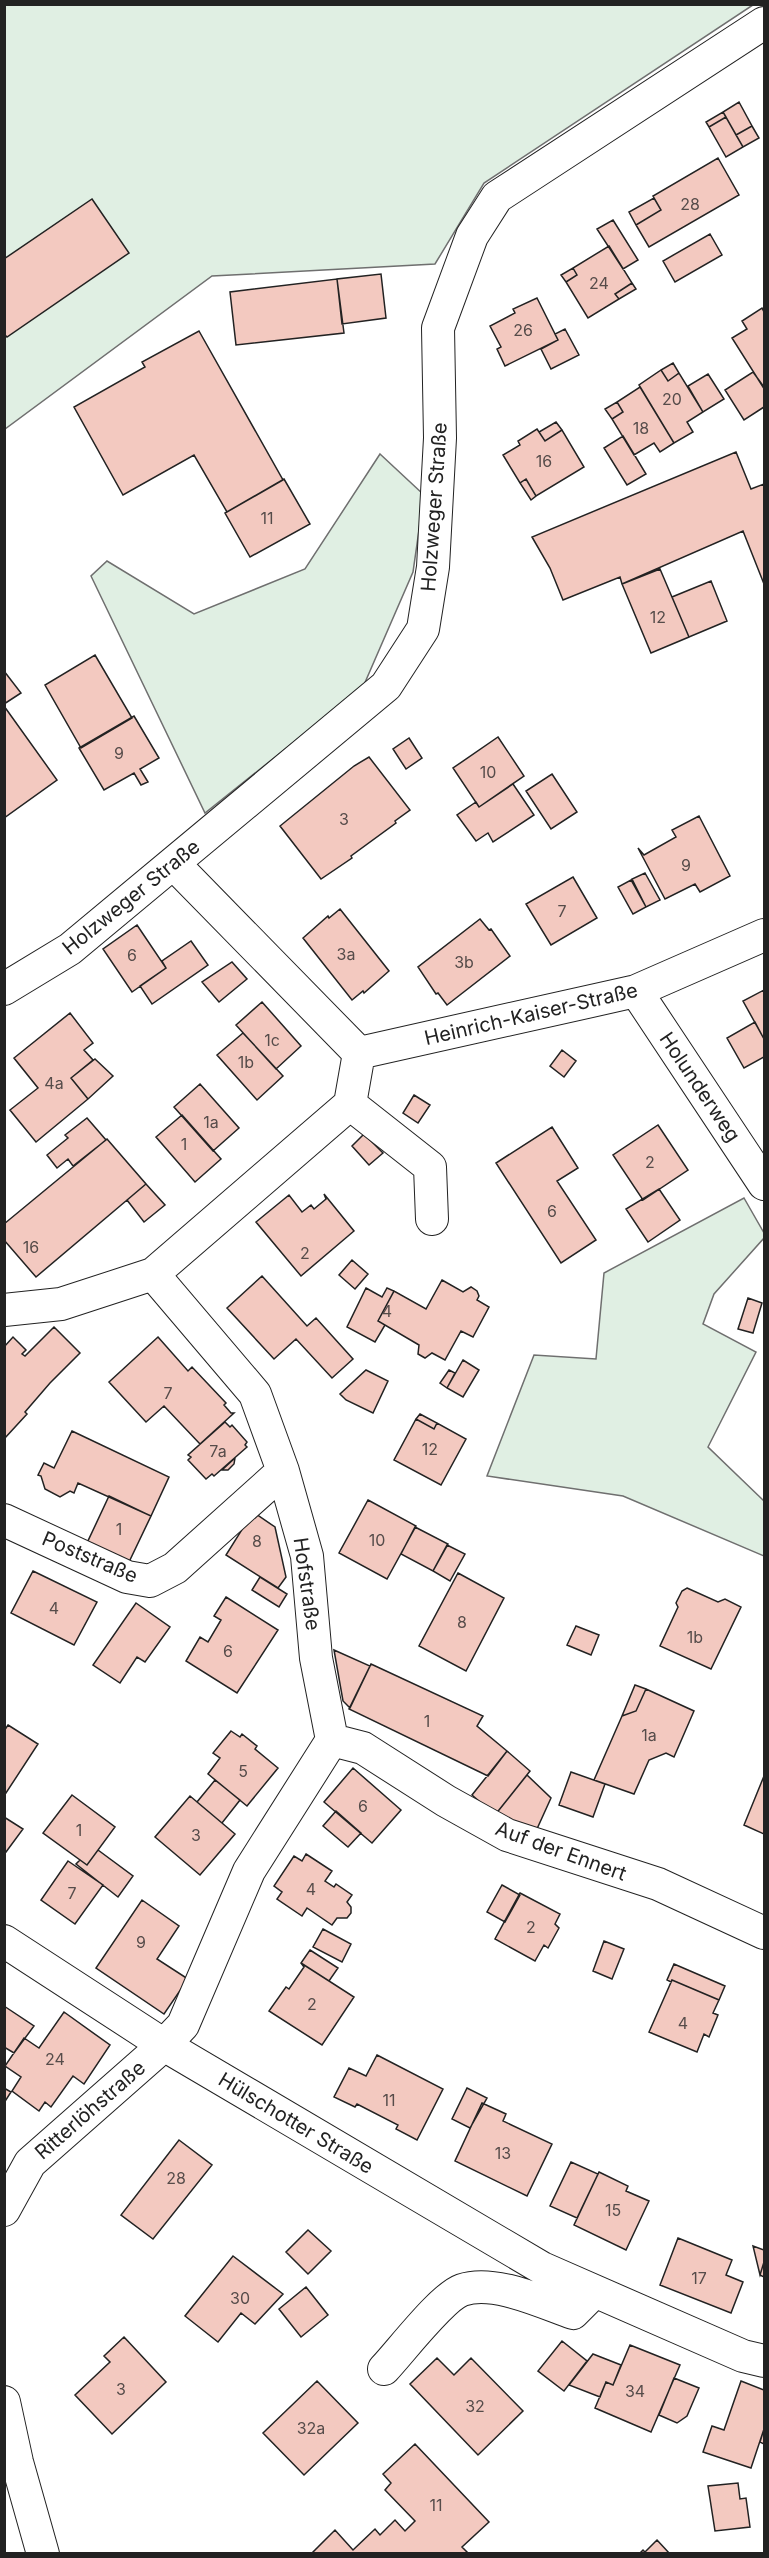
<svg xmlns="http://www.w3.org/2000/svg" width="769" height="2558" font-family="Inter,sans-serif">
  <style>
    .green { fill: #e0efe3; stroke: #6f6f6f; stroke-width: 1.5 }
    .building { fill: #f3c9c0; stroke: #222; stroke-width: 1.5 }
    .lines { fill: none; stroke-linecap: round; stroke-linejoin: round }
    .street-casing { stroke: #222; stroke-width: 34 }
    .street { stroke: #fff; stroke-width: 32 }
    .labels { text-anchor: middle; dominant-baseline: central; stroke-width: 4.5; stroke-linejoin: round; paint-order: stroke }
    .number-label { font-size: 16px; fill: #564c4a }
    .street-label { font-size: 20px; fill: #222; stroke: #fff }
  </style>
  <rect width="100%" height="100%" fill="#fff"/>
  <path class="green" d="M5 5H753L484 183 435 264 212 276 5 429Z
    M380 454 424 495 413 572 363 687 205 813 91 576 107 561 194 614 305 569Z
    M744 1198 764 1233V1238L714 1294 703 1324 756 1352 708 1447 764 1501V1556L623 1496 487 1476 534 1355 596 1359 604 1273Z"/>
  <path class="building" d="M739 102 752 126 736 135 723 112Z
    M723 112 726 117 709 127 706 122Z
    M726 117 743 147 726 157 709 127Z
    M752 126 759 138 743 147 736 135Z
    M718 158 739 195 649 247 636 225 661 210 653 196Z
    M654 198 661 210 636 225 629 212Z
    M92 199 129 253 7 337 4 334V259Z
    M613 220 638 260 623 269 597 229Z
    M710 234 722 255 675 282 663 261Z
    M609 246 632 283 615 294 619 299 588 318 566 282 577 275 573 268Z
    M573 268 577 275 566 282 561 275Z
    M381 274 386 318 342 324 337 279Z
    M337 279 344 333 236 345 230 292Z
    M632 283 636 289 619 299 615 294Z
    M537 298 558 340 505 366 497 349 501 347 490 326 515 313 513 309Z
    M762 308 764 312V386L763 387 732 338 747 329 742 321Z
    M565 329 579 355 551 369 541 349 558 340 555 334Z
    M199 331 283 480 227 512 194 455 123 495 74 407 145 367 142 362Z
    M673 363 679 373 668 381 661 370Z
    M661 370 668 381 679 373 703 412 687 422 693 432 674 443 639 385Z
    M753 372 764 387V407L744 420 725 390Z
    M708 374 724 399 703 412 688 386Z
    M640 387 674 443 660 452 654 443 634 455 612 419 623 412 617 402Z
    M617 402 623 412 612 419 605 409Z
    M556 422 562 430 545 441 539 432Z
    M537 429 545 441 562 430 584 467 536 496 526 479 520 483 503 455 520 445 518 441Z
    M623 436 646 474 627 485 604 448Z
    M736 452 751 489 764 484V584L743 531 622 584 620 577 563 600 550 568 532 537Z
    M284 479 310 524 250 557 225 513Z
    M526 479 536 496 531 500 520 483Z
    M660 569 689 637 651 653 622 584Z
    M711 581 727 621 689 637 672 597Z
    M95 655 132 718 81 748 45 685Z
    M4 671 21 693 4 704Z
    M4 706 57 780 4 818Z
    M134 716 159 758 140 769 148 782 141 785 134 773 104 790 79 748Z
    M498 737 524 776 479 807 453 768Z
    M409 738 422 758 406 769 393 749Z
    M369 757 410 810 395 821 396 823 351 856 352 858 321 879 280 826 354 766Z
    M552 774 577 812 551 829 526 791Z
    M513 784 534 815 493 842 488 833 476 841 457 815 476 802 479 807Z
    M699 816 730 876 700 892 695 884 665 899 638 848 644 855 676 837 672 830Z
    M645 873 660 900 646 907 632 879Z
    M573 877 597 918 551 945 526 904Z
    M631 880 646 907 633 914 618 887Z
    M340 909 389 971 364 993 363 991 352 1000 303 938 328 916 329 918Z
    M480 919 489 930 491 929 510 956 447 1005 438 993 436 994 418 967Z
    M137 925 166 968 132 992 103 949Z
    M191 941 208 965 152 1004 140 986 166 968 162 961Z
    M232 962 247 979 219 1002 202 982Z
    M764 990V1039L743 1001Z
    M262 1002 301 1046 276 1069 236 1025Z
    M70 1013 93 1043 84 1050 93 1060 71 1078 88 1099 36 1142 10 1110 38 1088 14 1058Z
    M755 1022 764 1039V1057L744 1068 727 1038Z
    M243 1033 283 1076 257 1100 217 1055Z
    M562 1050 576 1061 564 1077 550 1066Z
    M95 1059 113 1076 88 1099 71 1078Z
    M200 1084 239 1128 213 1151 174 1107Z
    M414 1095 430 1105 418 1123 403 1113Z
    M182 1115 221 1159 195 1182 156 1137Z
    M87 1118 106 1140 73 1166 68 1159 57 1168 47 1155 68 1138 65 1135Z
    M658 1125 688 1170 643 1200 613 1155Z
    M552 1127 578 1168 557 1181 596 1240 561 1263 496 1163Z
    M364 1134 383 1153 369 1165 352 1146Z
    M107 1139 146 1184 36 1277 4 1240V1224Z
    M146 1184 165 1205 144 1222 127 1200Z
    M659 1189 680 1220 648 1242 626 1209Z
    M324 1194 354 1231 301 1276 256 1222 289 1195 302 1212 311 1205 314 1209 326 1199Z
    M352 1260 368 1274 355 1289 339 1275Z
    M262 1276 307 1326 316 1318 353 1359 332 1378 296 1339 274 1359 227 1308Z
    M442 1280 463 1292 471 1287 477 1291 479 1296 477 1300 489 1307 473 1337 461 1331 445 1360 432 1353 425 1358 418 1354 419 1345 378 1321 394 1291 426 1309Z
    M366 1288 382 1297 387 1288 394 1291 378 1321 385 1325 375 1342 347 1327Z
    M748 1298 762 1303 753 1333 738 1329Z
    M54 1327 80 1353 50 1383 25 1412 27 1414 4 1439V1347L13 1337 26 1350 22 1354 25 1356Z
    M158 1337 188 1371 192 1367 226 1403 224 1405 231 1413H234L200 1444 164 1406 146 1422 109 1382Z
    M463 1360 479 1370 463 1397 447 1388Z
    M366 1370 388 1381 373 1413 346 1400 340 1394Z
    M449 1370 455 1373 447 1388 440 1383Z
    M420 1414 437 1423 434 1429 416 1419Z
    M416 1419 434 1429 437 1423 466 1439 441 1485 394 1460Z
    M225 1422 230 1427 232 1425 247 1442 245 1445 247 1447 214 1476 212 1474 206 1479 188 1460 191 1457 188 1455Z
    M72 1431 169 1477 151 1516 78 1483 74 1493 70 1491 60 1497 45 1489 41 1476 38 1475 44 1463 54 1468Z
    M235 1458 234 1464 228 1470H222Z
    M109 1496 151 1516 129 1562 87 1543Z
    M368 1500 416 1526 387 1579 339 1553Z
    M253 1512 275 1527 286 1577 278 1588 226 1555Z
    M415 1527 448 1544 433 1571 401 1554Z
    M447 1545 465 1554 450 1581 433 1571Z
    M33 1571 97 1602 74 1645 11 1613Z
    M458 1573 504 1598 466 1671 419 1646Z
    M260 1577 287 1594 279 1607 252 1590Z
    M687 1588 718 1602 725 1599 741 1607 711 1669 660 1646 678 1607 676 1603 682 1591Z
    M226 1597 278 1630 237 1693 186 1661 200 1637 208 1642 221 1620 214 1616Z
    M136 1603 170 1627 145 1662 137 1657 120 1683 93 1665Z
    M576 1626 599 1635 591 1655 567 1645Z
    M334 1650 370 1666 350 1708 343 1701Z
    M371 1664 483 1716 477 1726 507 1751 488 1776 349 1709Z
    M635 1685 646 1689 636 1711 622 1716Z
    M646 1689 694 1711 674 1757 666 1753 649 1760 634 1794 594 1780 622 1716 636 1711Z
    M8 1725 38 1744 4 1796V1731Z
    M231 1731 240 1737 242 1734 257 1746 255 1749 278 1768 247 1806 208 1774 220 1758 213 1753Z
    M507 1751 530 1771 495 1815 472 1795Z
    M353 1768 401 1810 372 1843 324 1802Z
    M571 1772 605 1784 593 1817 559 1805Z
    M527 1775 551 1798 536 1831 495 1815Z
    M764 1776V1834L744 1825Z
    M215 1780 240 1800 222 1823 197 1802Z
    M72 1795 115 1827 87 1865 43 1833Z
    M190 1796 235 1834 200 1875 155 1837Z
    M336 1811 361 1833 348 1847 323 1826Z
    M4 1817 23 1829 6 1852 4 1851Z
    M98 1850 133 1876 118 1897 76 1864 80 1860 87 1865Z
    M306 1854 332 1871 325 1881 334 1887 336 1884 352 1895 347 1902 351 1907V1913L347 1918H337L332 1925 307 1908 302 1916 277 1899 282 1892 274 1886 294 1856 302 1861Z
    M68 1861 103 1885 75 1924 41 1900Z
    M502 1885 520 1895 505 1922 487 1912Z
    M520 1893 560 1914 555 1924 559 1928 548 1948 544 1945 535 1961 495 1939Z
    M142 1900 179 1926 157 1959 188 1979 164 2014 96 1968Z
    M323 1929 351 1944 342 1962 313 1947Z
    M604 1941 624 1949 612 1979 593 1971Z
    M310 1950 338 1968 329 1981 301 1963Z
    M301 1963 354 1997 322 2045 269 2011 286 1987 289 1989 304 1967Z
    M674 1964 725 1986 719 2000 672 1980 671 1982 667 1980Z
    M672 1980 719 2000 713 2013 718 2015 709 2037 704 2034 697 2052 649 2032Z
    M4 2006 34 2026 14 2053 4 2047Z
    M64 2012 110 2045 84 2084 73 2076 51 2107 45 2102 39 2111 12 2091 21 2077 5 2066 24 2038 39 2048Z
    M377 2055 443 2089 417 2140 396 2129 398 2125 357 2104 355 2107 334 2097 349 2068 366 2076Z
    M4 2088 11 2092 4 2103Z
    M467 2088 487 2098 470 2128 452 2119Z
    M482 2103 506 2114 503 2121 552 2144 527 2196 455 2161Z
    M179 2140 212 2165 153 2239 121 2215Z
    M571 2162 598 2174 577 2218 550 2206Z
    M599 2172 628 2186 626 2191 649 2201 626 2250 574 2225Z
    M308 2230 331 2251 308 2274 286 2252Z
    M678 2238 732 2260 726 2275 743 2282 731 2313 660 2285Z
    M753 2246 764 2250V2262L760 2275Z
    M233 2256 283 2294 255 2324 241 2313 218 2342 185 2316Z
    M764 2262V2277L760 2275Z
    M306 2287 328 2315 301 2337 279 2309Z
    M124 2337 166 2382 112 2434 75 2395 110 2362 104 2356Z
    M562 2341 587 2361 564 2391 538 2371Z
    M630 2345 680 2365 651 2432 595 2408 606 2382 613 2385Z
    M593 2354 621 2365 613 2385 606 2382 600 2397 569 2385Z
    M437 2358 454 2375 471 2358 523 2411 478 2455 410 2384Z
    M674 2378 699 2388 687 2416 677 2423 659 2415Z
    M317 2381 358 2423 304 2475 263 2433Z
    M741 2381 764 2390V2429L751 2468 703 2452 712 2426 724 2430Z
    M764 2429V2444L760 2442Z
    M415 2444 489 2522 462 2547 468 2553 311 2554 335 2530 353 2550 375 2529 380 2535 395 2520 405 2531 415 2521 385 2490 391 2483 383 2474Z
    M738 2483 740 2499 746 2498 750 2527 715 2531 708 2486Z
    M657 2540 670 2554H639L643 2550 645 2552Z"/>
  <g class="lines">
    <g class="street-casing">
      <path id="street" d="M174 864 359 1053 636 991 764 935
        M4 989 70 949 386 686 423 629 433 567 440 438 438 328 472 236 497 197 764 23
        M636 991 764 1184
        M350 1104 430 1167 432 1219
        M4 1310 61 1304 153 1274 350 1104 359 1053
        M4 1520 127 1577 150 1581 175 1568 283 1471
        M332 1740 363 1748 446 1801 507 1835 658 1884 764 1933
        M4 1941 164 2045 542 2268 743 2356 764 2361
        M4 2210 30 2163 164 2045 183 2025 249 1871 332 1740 316 1658 307 1556 283 1471 255 1394 153 1274
        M384 2369C401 2351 442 2297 462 2290 494 2279 542 2302 573 2313L594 2292
        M4 2402 17 2462 43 2554"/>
    </g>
    <use href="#street" class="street"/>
  </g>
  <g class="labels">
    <g class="number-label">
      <text x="690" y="204">28</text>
      <text x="599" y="283">24</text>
      <text x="523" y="330">26</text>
      <text x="672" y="399">20</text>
      <text x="641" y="428">18</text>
      <text x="544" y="461">16</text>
      <text x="267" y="518">11</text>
      <text x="658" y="617">12</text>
      <text x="119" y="753">9</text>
      <text x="488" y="772">10</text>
      <text x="344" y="819">3</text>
      <text x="686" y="865">9</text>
      <text x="562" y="911">7</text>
      <text x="346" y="954">3a</text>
      <text x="132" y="955">6</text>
      <text x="464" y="962">3b</text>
      <text x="272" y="1040">1c</text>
      <text x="246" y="1062">1b</text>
      <text x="54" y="1083">4a</text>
      <text x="211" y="1122">1a</text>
      <text x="184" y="1144">1</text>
      <text x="650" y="1162">2</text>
      <text x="552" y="1211">6</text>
      <text x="31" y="1247">16</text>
      <text x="305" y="1253">2</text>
      <text x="387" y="1311">4</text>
      <text x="168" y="1393">7</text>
      <text x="430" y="1449">12</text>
      <text x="218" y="1451">7a</text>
      <text x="119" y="1529">1</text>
      <text x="377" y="1540">10</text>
      <text x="257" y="1541">8</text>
      <text x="54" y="1608">4</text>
      <text x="462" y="1622">8</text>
      <text x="695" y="1637">1b</text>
      <text x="228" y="1651">6</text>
      <text x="427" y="1721">1</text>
      <text x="649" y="1735">1a</text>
      <text x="243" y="1771">5</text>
      <text x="363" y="1806">6</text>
      <text x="79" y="1830">1</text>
      <text x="196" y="1835">3</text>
      <text x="311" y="1889">4</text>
      <text x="72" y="1893">7</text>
      <text x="531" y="1927">2</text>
      <text x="141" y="1942">9</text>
      <text x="312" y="2004">2</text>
      <text x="683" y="2023">4</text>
      <text x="55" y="2059">24</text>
      <text x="389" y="2100">11</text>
      <text x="503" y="2153">13</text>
      <text x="176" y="2178">28</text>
      <text x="613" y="2210">15</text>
      <text x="699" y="2278">17</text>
      <text x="240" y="2298">30</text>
      <text x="121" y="2389">3</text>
      <text x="635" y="2391">34</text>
      <text x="475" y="2406">32</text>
      <text x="311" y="2428">32a</text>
      <text x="436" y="2505">11</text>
    </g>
    <g class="street-label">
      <text transform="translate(434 507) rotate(-86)">Holzweger Straße</text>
      <text transform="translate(131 897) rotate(-39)">Holzweger Straße</text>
      <text transform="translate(531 1014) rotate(-13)">Heinrich-Kaiser-Straße</text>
      <text transform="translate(700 1087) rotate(56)">Holunderweg</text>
      <text transform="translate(90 1557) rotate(23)">Poststraße</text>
      <text transform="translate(307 1584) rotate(82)">Hofstraße</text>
      <text transform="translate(561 1851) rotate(20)">Auf der Ennert</text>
      <text transform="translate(90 2110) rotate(-41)">Ritterlöhstraße</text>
      <text transform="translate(296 2123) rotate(31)">Hülschotter Straße</text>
    </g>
  </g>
  <rect width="769" height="2558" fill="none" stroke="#222222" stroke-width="12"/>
</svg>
